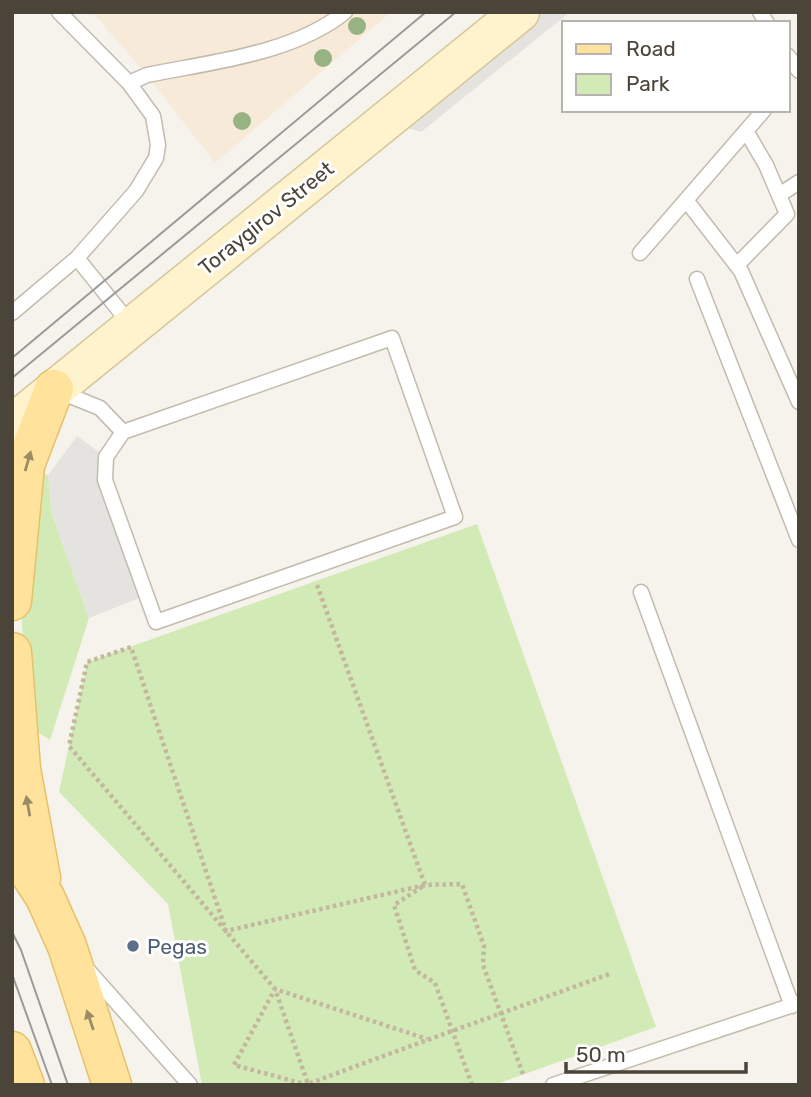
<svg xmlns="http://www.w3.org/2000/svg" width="811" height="1097" font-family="Rubik,sans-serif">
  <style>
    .commercial { fill: #f7ead8 }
    .green { fill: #d2eab5 }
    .parking { fill: #e5e3e0 }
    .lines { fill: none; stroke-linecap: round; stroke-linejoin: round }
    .service-casing { stroke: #c2bbae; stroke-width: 17 }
    .secondary-casing { stroke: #d6c79b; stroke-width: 41 }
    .primary-casing { stroke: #e6c16a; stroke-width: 41 }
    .path { stroke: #c4b79f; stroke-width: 4.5; stroke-dasharray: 3.5 3.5; stroke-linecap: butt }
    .service { stroke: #fff; stroke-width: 14 }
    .secondary { stroke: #fff3cd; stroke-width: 38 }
    .primary { stroke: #ffe39c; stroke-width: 38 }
    .tram { stroke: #9a9a9a; stroke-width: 2 }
    .tree { fill: #97b381 }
    .oneway { fill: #9c8c66 }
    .service-dot { fill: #5c6f8a; stroke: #fff; stroke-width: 2.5 }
    .labels { text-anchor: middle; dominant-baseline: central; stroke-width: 6; stroke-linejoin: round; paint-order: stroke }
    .street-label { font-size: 21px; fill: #4b4439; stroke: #fff }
    .service-label { font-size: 21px; fill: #4e5e75; stroke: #fff; text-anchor: start }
  </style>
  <rect width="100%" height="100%" fill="#f6f3ec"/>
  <path class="commercial" d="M92 12H391L215 163 147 75Z"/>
  <path class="green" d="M37 471 48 475 52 514 89 618 50 740 30 727 22 625 26 538Z
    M477 524 656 1027 494 1085H202L168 904 59 792 87 662Z"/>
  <path class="parking" d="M520 12H570L421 132 386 121Z
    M77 436 106 457V480L147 595 89 618 52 514 48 475Z"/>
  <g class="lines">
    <g class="service-casing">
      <path id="service" d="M760 12 767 23
        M788 56 799 71
        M129 83 147 75C211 62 293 54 345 12
        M779 195 799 182
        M686 200 741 271 799 402
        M640 253 764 110
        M77 258 131 325
        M737 265 787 214 766 165 746 131
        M697 279 799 540
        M12 313 77 258 136 191 156 158 158 145 153 116 129 83 59 12
        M58 391 100 408 123 432 106 457 105 480 156 622 455 517 392 338 123 432
        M641 592 792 1006
        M86 968 190 1085
        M553 1085 799 1003"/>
    </g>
    <g class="secondary-casing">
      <path id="secondary" d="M12 424 520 12"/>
    </g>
    <g class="primary-casing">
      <path id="primary" d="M12 601 25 465 54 389
        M12 652 21 769 41 878
        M12 846 45 897 67 946 112 1085
        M12 1051 25 1085"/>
    </g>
    <path class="path" d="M317 585 425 885 394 905 415 970 435 983 472 1085
      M523 1074 483 965 484 946 462 884 425 885 226 931 131 647 87 662 69 746 275 989 308 1084C409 1046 511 1010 612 973
      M308 1085 234 1065 275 989 427 1039"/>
    <use href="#service" class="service"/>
    <use href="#secondary" class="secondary"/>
    <use href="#primary" class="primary"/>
    <path class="tram" d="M12 358 426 12
      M12 378 456 12
      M12 932 21 950 68 1085
      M12 974 52 1085"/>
  </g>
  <g class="tree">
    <circle cx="357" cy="26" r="9"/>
    <circle cx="323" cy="58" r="9"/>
    <circle cx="242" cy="121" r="9"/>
  </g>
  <defs><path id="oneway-solid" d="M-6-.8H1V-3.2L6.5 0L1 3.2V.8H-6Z" transform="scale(1.75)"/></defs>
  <g class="oneway">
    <use href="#oneway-solid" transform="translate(28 461) rotate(-74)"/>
    <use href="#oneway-solid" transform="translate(28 806) rotate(-100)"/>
    <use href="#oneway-solid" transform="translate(90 1020) rotate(-109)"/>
  </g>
  <circle class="service-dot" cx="133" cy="946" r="7"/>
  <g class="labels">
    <g class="street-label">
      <text transform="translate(266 218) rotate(-39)">Toraygirov Street</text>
    </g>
    <g class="service-label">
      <text x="147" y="946">Pegas</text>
    </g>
  </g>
  <rect width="811" height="1097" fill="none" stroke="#4b4439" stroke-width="28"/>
  <rect x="562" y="21" width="228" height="91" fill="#ffffff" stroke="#b7b4b0" stroke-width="2"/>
  <rect x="576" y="44" width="35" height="10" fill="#ffe39c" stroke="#b7b4b0" stroke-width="2"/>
  <text x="626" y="56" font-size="21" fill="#4b4439">Road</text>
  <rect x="576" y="74" width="35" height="21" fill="#d2eab5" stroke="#b7b4b0" stroke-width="2"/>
  <text x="626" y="91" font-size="21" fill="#4b4439">Park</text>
  <path d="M566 1062v10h180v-10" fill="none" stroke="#4b4439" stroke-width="3.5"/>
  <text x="576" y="1062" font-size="21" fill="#4b4439" stroke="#ffffff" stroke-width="5" paint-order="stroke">50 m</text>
</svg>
